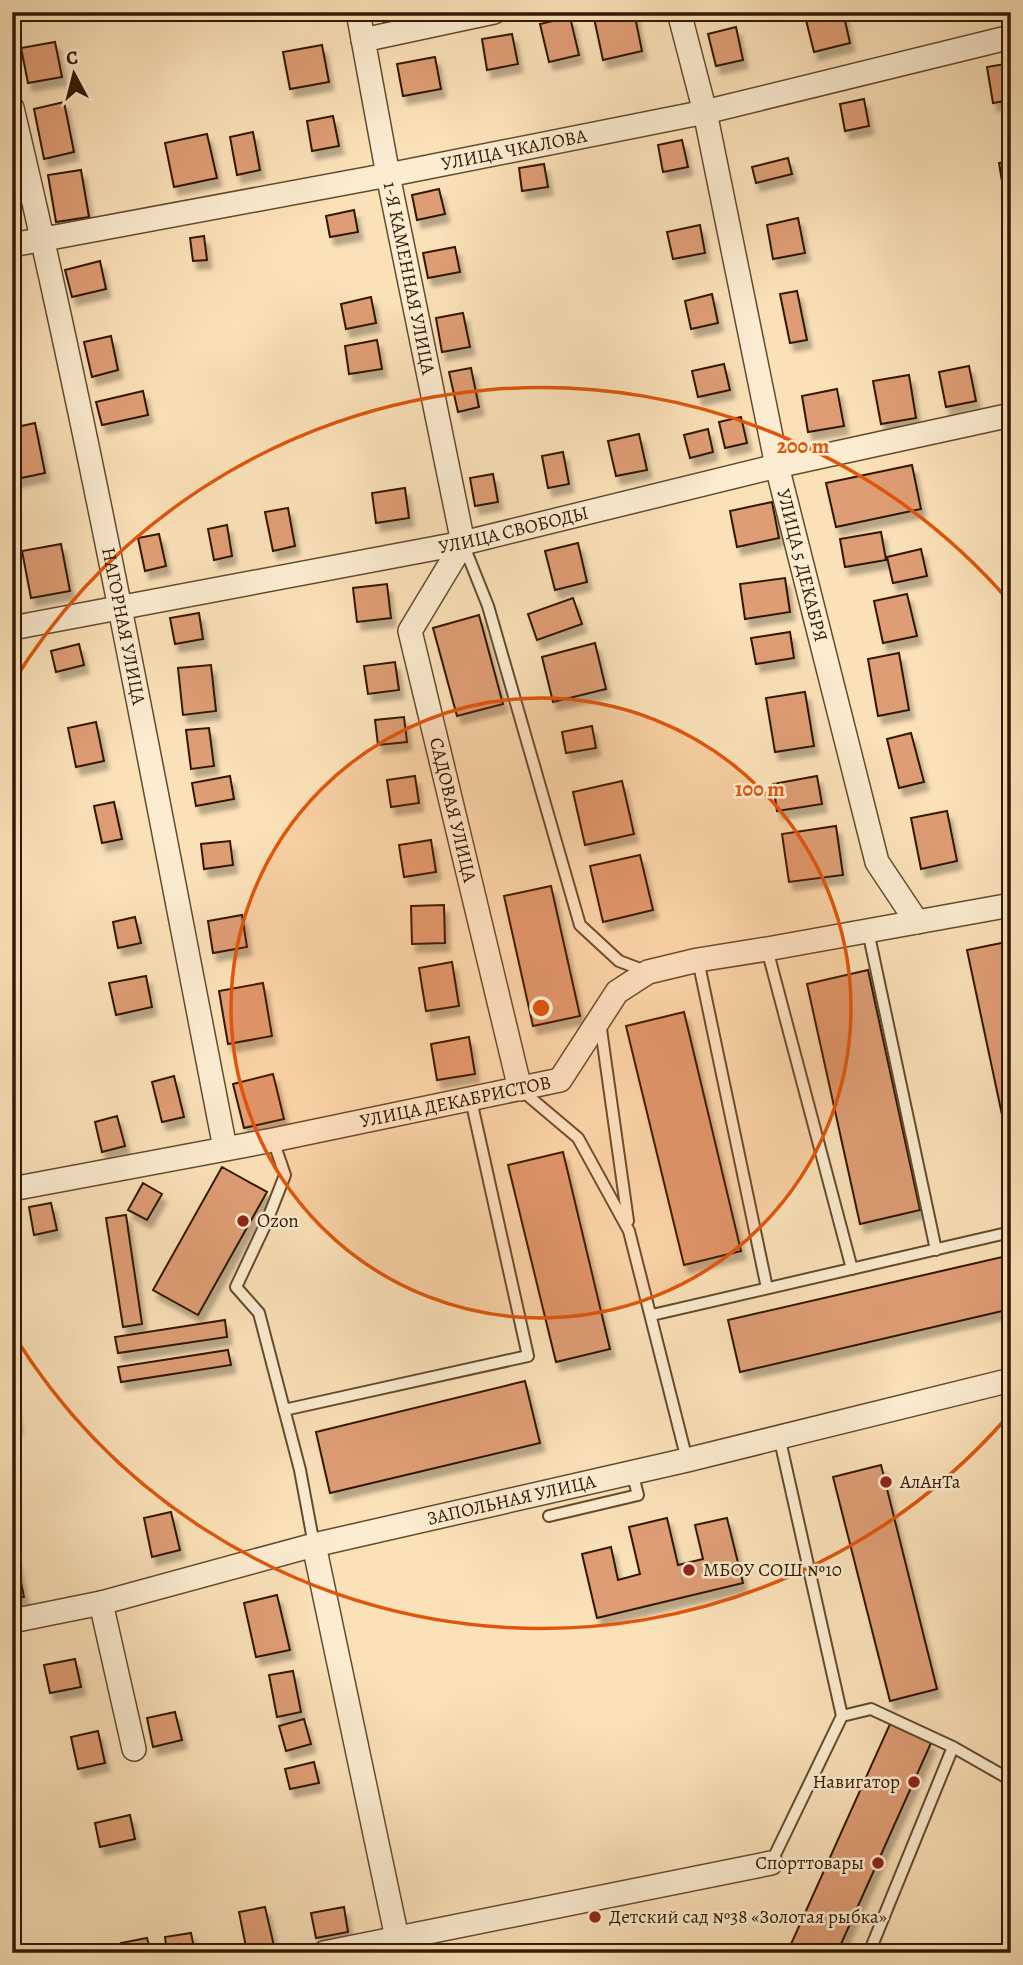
<svg xmlns="http://www.w3.org/2000/svg" width="1023" height="1965" font-family="Alegreya,serif">
  <style>
    .building { fill: #df9d74; stroke: #301900; stroke-width: 2; filter: url(#shadow) }
    .lines { fill: none; stroke-linecap: round; stroke-linejoin: round }
    .lane-casing { stroke: #634b2e; stroke-width: 14 }
    .street-casing { stroke: #634b2e; stroke-width: 26 }
    .lane { stroke: #fcecd1; stroke-width: 10 }
    .street { stroke: #fcecd1; stroke-width: 23 }
    .ring { fill: none; stroke: #df560b; stroke-width: 3.5 }
    .poi-dot { fill: #8f2418; stroke: #fcecd1; stroke-width: 2.5 }
    .labels { text-anchor: middle; dominant-baseline: central; stroke-width: 5; stroke-linejoin: round; paint-order: stroke }
    .street-label { font-size: 19px; fill: #301900; stroke: #fcecd1 }
    .poi-label { font-size: 19px; fill: #301900; stroke: #fcecd1; text-anchor: start }
    .centre { fill: #df560b; stroke: #fcecd1; stroke-width: 3.5 }
    .ring-label { font-size: 21px; text-anchor: middle; font-weight: bold; fill: #df560b; stroke: #fcecd1; stroke-width: 5; stroke-linejoin: round; paint-order: stroke }
  </style>
  <defs>
    <filter id="shadow"><feDropShadow dx="4.5" dy="8" stdDeviation="2" flood-color="#0004"/></filter>
  </defs>
  <rect width="100%" height="100%" fill="#fbe1b8"/>
  <filter id="stains"><feTurbulence type="fractalNoise" baseFrequency=".00286" numOctaves="4"/><feColorMatrix values="0 0 0 0 .2 0 0 0 0 .09 0 0 0 0 .02 0 0 0 .5 -.17"/></filter>
  <radialGradient id="worn" r=".72"><stop offset=".6" stop-color="#630" stop-opacity="0"/><stop offset="1" stop-color="#630" stop-opacity=".3"/></radialGradient>
  <path class="building" d="M382 12H412L413 19 384 23Z
    M618 12H634L642 51 603 60 594 18Z
    M804 12H843L850 43 814 52Z
    M570 17 579 55 549 62 540 24Z
    M736 27 743 60 716 66 708 34Z
    M512 34 518 64 487 70 482 39Z
    M55 42 62 77 28 83 21 48Z
    M322 45 329 82 290 89 283 52Z
    M435 57 441 89 403 96 397 64Z
    M1011 63V100L993 103 987 67Z
    M864 99 869 126 845 131 840 104Z
    M64 102 74 152 44 159 34 109Z
    M333 116 339 146 312 151 307 121Z
    M253 132 260 170 237 175 230 137Z
    M207 134 217 178 174 187 165 143Z
    M682 140 688 167 663 172 658 145Z
    M788 158 792 174 756 183 752 167Z
    M1011 161V192L1004 193 999 163Z
    M544 164 548 187 522 191 519 168Z
    M81 170 89 217 56 222 48 175Z
    M439 189 445 214 417 220 412 195Z
    M354 210 358 232 330 237 326 216Z
    M798 218 805 253 773 259 767 225Z
    M700 225 705 253 673 259 667 232Z
    M204 236 207 260 193 261 190 238Z
    M455 247 460 272 428 278 423 253Z
    M100 261 106 289 72 297 65 270Z
    M797 291 807 340 790 343 780 294Z
    M712 294 718 323 691 329 685 301Z
    M371 297 376 323 346 329 341 304Z
    M463 313 470 347 442 352 436 318Z
    M111 336 118 370 92 377 84 342Z
    M377 340 382 369 349 374 345 346Z
    M724 364 730 390 698 397 692 371Z
    M969 366 976 401 946 407 939 372Z
    M471 368 479 407 458 412 449 372Z
    M909 375 916 418 881 424 873 381Z
    M837 389 844 426 808 432 802 396Z
    M143 391 148 415 102 425 96 402Z
    M741 417 747 443 725 448 719 422Z
    M35 423 45 473 12 480V428Z
    M708 429 713 452 690 458 684 435Z
    M639 434 647 470 616 476 608 441Z
    M563 452 569 484 548 488 542 456Z
    M912 465 921 509 836 527 826 483Z
    M493 474 498 502 475 506 470 478Z
    M405 488 409 518 376 523 372 493Z
    M772 502 779 538 737 547 730 511Z
    M288 508 295 546 273 551 265 512Z
    M227 525 232 556 214 560 208 529Z
    M881 532 886 560 845 567 840 539Z
    M159 534 166 566 145 571 138 538Z
    M578 543 587 582 555 590 545 551Z
    M61 544 70 591 31 598 22 551Z
    M921 549 927 576 893 583 887 557Z
    M785 578 790 612 745 619 740 584Z
    M387 584 391 618 357 622 353 588Z
    M907 594 917 636 883 643 874 601Z
    M573 598 582 624 537 640 528 614Z
    M199 613 203 639 175 644 170 618Z
    M479 615 503 704 457 716 433 628Z
    M790 632 794 658 756 664 751 638Z
    M595 643 606 689 553 702 542 657Z
    M79 644 84 665 56 672 51 651Z
    M899 653 909 710 878 716 868 659Z
    M395 662 399 690 368 694 364 666Z
    M211 665 216 711 183 715 178 668Z
    M805 692 814 746 775 752 766 698Z
    M404 717 407 742 378 745 375 720Z
    M96 722 104 761 76 767 68 728Z
    M592 726 596 748 566 753 562 732Z
    M209 728 214 766 191 769 186 730Z
    M911 733 924 782 899 788 887 739Z
    M230 776 234 799 196 806 192 783Z
    M415 776 419 803 391 807 387 780Z
    M817 776 822 804 777 811 773 784Z
    M622 781 634 834 585 845 573 792Z
    M114 802 122 839 102 843 94 806Z
    M947 811 957 861 921 869 911 818Z
    M836 826 843 875 789 882 782 834Z
    M431 840 436 872 404 877 399 845Z
    M230 841 233 865 204 869 201 844Z
    M640 855 653 910 603 922 590 866Z
    M551 886 580 1016 533 1026 504 896Z
    M444 905 445 943 412 944 411 906Z
    M242 915 247 947 213 953 208 921Z
    M135 917 141 943 118 948 113 922Z
    M1011 941V1157L967 950Z
    M452 962 459 1006 426 1011 419 968Z
    M868 970 920 1210 860 1224 807 984Z
    M146 976 152 1007 116 1015 109 983Z
    M263 983 272 1036 228 1044 219 991Z
    M684 1012 741 1251 684 1265 626 1026Z
    M469 1037 475 1074 437 1080 431 1044Z
    M273 1074 284 1119 244 1128 233 1084Z
    M174 1076 184 1117 162 1122 152 1082Z
    M117 1116 125 1146 102 1152 95 1122Z
    M563 1152 610 1349 556 1362 508 1165Z
    M222 1167 267 1192 198 1315 153 1290Z
    M143 1183 162 1194 147 1220 128 1210Z
    M51 1203 57 1230 34 1235 29 1207Z
    M126 1215 142 1324 123 1327 106 1218Z
    M1011 1255V1309L740 1372 728 1320Z
    M225 1320 227 1337 118 1353 115 1337Z
    M228 1350 231 1365 121 1382 118 1367Z
    M525 1381 540 1443 330 1493 316 1432Z
    M12 1402 18 1425 12 1426Z
    M881 1465 937 1689 890 1701 833 1477Z
    M171 1512 180 1550 152 1557 144 1518Z
    M667 1518 678 1565 703 1559 695 1525 727 1518 743 1583 597 1618 582 1554 611 1547 618 1580 640 1574 629 1527Z
    M16 1558 24 1597 12 1599V1559Z
    M277 1595 290 1650 256 1657 244 1603Z
    M75 1659 81 1687 50 1693 44 1665Z
    M293 1671 301 1712 277 1717 269 1675Z
    M175 1712 182 1740 153 1747 147 1718Z
    M304 1719 311 1744 286 1751 279 1726Z
    M890 1724 931 1743 837 1953H787Z
    M98 1731 105 1763 78 1769 71 1737Z
    M314 1762 319 1783 290 1789 285 1769Z
    M130 1815 135 1839 100 1847 95 1823Z
    M265 1907 274 1946 247 1952 239 1912Z
    M344 1907 348 1932 316 1938 311 1913Z
    M191 1933 195 1953H167L165 1937Z
    M147 1938 151 1953H123L121 1943Z"/>
  <g class="lines">
    <g class="lane-casing">
      <path id="lane" d="M464 546 488 606 580 925 619 961 648 972
        M868 931 936 1250
        M767 949 852 1269
        M698 960 767 1288
        M600 1022 628 1221
        M520 1089 578 1138 629 1231 687 1460
        M273 1140 285 1175 267 1221 236 1287 259 1313 300 1470 314 1545
        M652 1315 1011 1232
        M284 1410 528 1356 471 1100
        M549 1516 638 1495 632 1472
        M842 1716 871 1709 953 1747 1011 1780
        M771 1863 842 1716 779 1436
        M702 1953 703 1951
        M869 1953 953 1747"/>
    </g>
    <g class="street-casing">
      <g id="street">
        <path id="s1" d="M358 12 388 175 463 543 410 631 520 1089"/>
        <path id="s2" d="M679 12 705 112 777 466 877 862 917 922"/>
        <path d="M363 40 494 12"/>
        <path id="s3" d="M12 108C94 452 157 801 225 1148"/>
        <path id="s4" d="M12 245 388 175 705 112 1011 37"/>
        <path id="s5" d="M12 628 463 543 777 466 1011 415"/>
        <path id="s6" d="M12 1189 273 1140 560 1080 617 992 648 972 698 960 767 949 1011 905"/>
        <path d="M314 1545 397 1938"/>
        <path d="M101 1603 134 1749"/>
        <path id="s7" d="M12 1621 101 1603 314 1545 687 1460 1011 1380"/>
        <path d="M324 1953 771 1863"/>
      </g>
    </g>
    <use href="#lane" class="lane"/>
    <use href="#street" class="street"/>
  </g>
  <circle cx="541" cy="1008" r="310" fill="#df560b" fill-opacity=".12"/>
  <g class="ring">
    <circle cx="541" cy="1008" r="310"/>
    <path d="M1009 1415A620 620 0 0 1 12 1332M12 684A620 620 0 0 1 1009 601"/>
  </g>
  <g class="poi-dot">
    <circle cx="243" cy="1221" r="7"/>
    <circle cx="886" cy="1482" r="7"/>
    <circle cx="689" cy="1570" r="7"/>
    <circle cx="914" cy="1782" r="7"/>
    <circle cx="878" cy="1863" r="7"/>
    <circle cx="595" cy="1917" r="7"/>
  </g>
  <g class="labels">
    <g class="street-label">
      <text stroke="none"><textPath href="#s4" startOffset="511">УЛИЦА ЧКАЛОВА</textPath></text>
      <text stroke="none"><textPath href="#s1" startOffset="271">1-Я КАМЕННАЯ УЛИЦА</textPath></text>
      <text stroke="none"><textPath href="#s5" startOffset="511">УЛИЦА СВОБОДЫ</textPath></text>
      <text stroke="none"><textPath href="#s2" startOffset="567">УЛИЦА 5 ДЕКАБРЯ</textPath></text>
      <text stroke="none"><textPath href="#s3" startOffset="530">НАГОРНАЯ УЛИЦА</textPath></text>
      <text stroke="none"><textPath href="#s1" startOffset="828">САДОВАЯ УЛИЦА</textPath></text>
      <text stroke="none"><textPath href="#s6" startOffset="452">УЛИЦА ДЕКАБРИСТОВ</textPath></text>
      <text stroke="none"><textPath href="#s7" startOffset="514">ЗАПОЛЬНАЯ УЛИЦА</textPath></text>
    </g>
    <g class="poi-label">
      <text x="257" y="1221">Ozon</text>
      <text x="900" y="1482">АлАнТа</text>
      <text x="703" y="1570">МБОУ СОШ №10</text>
      <text x="900" y="1782" text-anchor="end">Навигатор</text>
      <text x="864" y="1863" text-anchor="end">Спорттовары</text>
      <text x="609" y="1917">Детский сад №38 «Золотая рыбка»</text>
    </g>
  </g>
  <circle cx="541" cy="1008" r="10" class="centre"/>
  <g class="ring-label">
    <text x="803" y="453">200 m</text>
    <text x="760" y="796">100 m</text>
  </g>
  <rect width="1023" height="1965" fill="none" stroke="#fbe1b8" stroke-width="42"/>
  <rect x="14" y="14" width="995" height="1937" fill="none" stroke="#301900" stroke-width="3.5"/>
  <rect x="21" y="21" width="981" height="1923" fill="none" stroke="#301900" stroke-width="2"/>
  <g transform="translate(74 74) rotate(353)" stroke="#fcecd1" stroke-width="5" paint-order="stroke">
  <path d="M0-5L12 26L0 18L-12 26Z" fill="#301900"/>
  <text y="-10" font-size="19" font-weight="bold" text-anchor="middle" fill="#301900">С</text>
  </g>
  <rect width="100%" height="100%" filter="url(#stains)"/>
  <rect width="100%" height="100%" fill="url(#worn)"/>
</svg>
